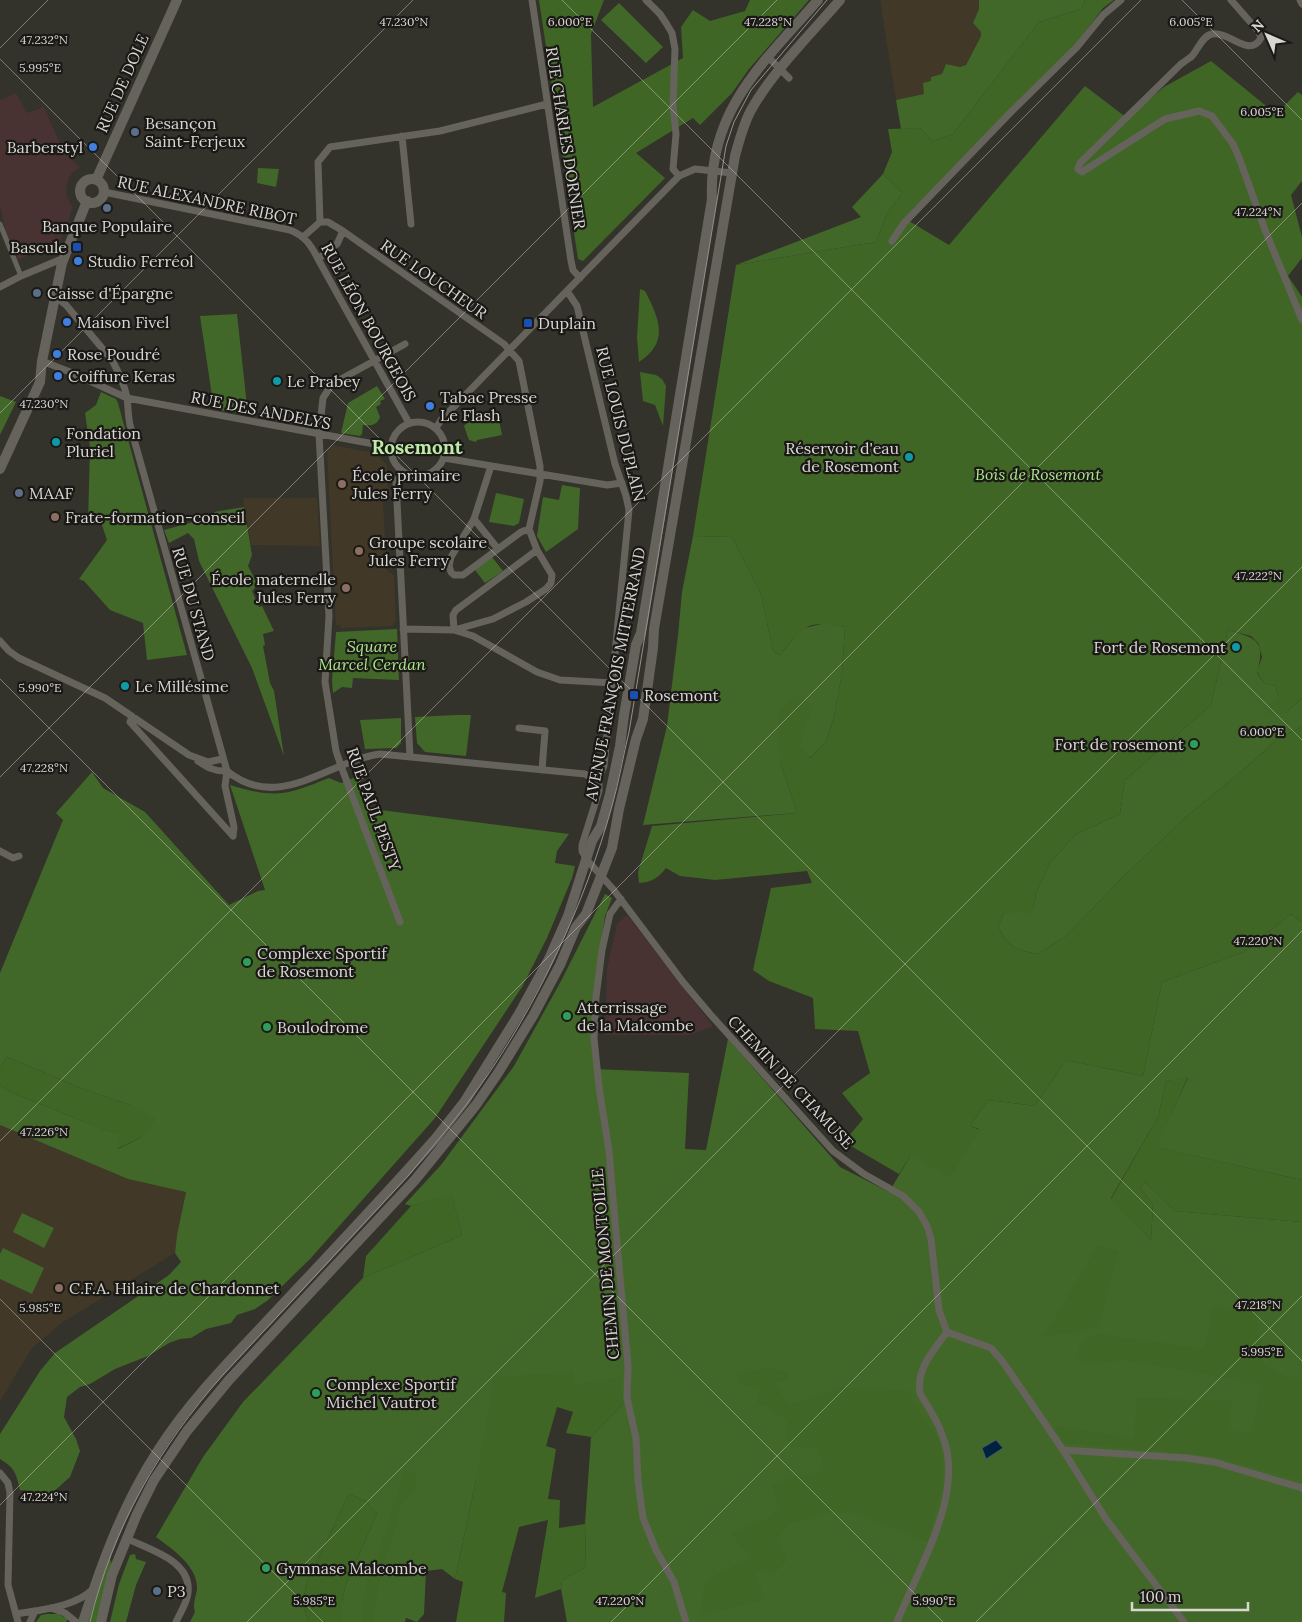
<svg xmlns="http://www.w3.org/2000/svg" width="1302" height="1622" font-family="Lora,serif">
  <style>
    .commercial { fill: #483332 }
    .education { fill: #413827 }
    .green { fill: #426829 }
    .forest { fill: #406626 }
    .water { fill: #00223c; stroke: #415869 }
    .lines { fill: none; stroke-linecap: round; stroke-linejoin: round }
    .pedestrian { stroke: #65635c; stroke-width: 5 }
    .minor { stroke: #65635c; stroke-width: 7 }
    .secondary { stroke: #65635c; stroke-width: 10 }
    .tram { stroke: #93928d; stroke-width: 1 }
    .ticks { fill: none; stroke: #d8d7d3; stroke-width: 1; stroke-opacity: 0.45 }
    .service-dot { fill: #5c6f8a; stroke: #1a1916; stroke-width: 2 }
    .shop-dot { fill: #3f7fe0; stroke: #1a1916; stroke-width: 2 }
    .transit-dot { fill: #1a4fb4; stroke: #1a1916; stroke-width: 2 }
    .culture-dot { fill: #0f9aa8; stroke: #1a1916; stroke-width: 2 }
    .education-dot { fill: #8d6e63; stroke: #1a1916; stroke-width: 2 }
    .leisure-dot { fill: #2e9e5b; stroke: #1a1916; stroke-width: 2 }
    .labels { text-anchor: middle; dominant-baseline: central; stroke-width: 4.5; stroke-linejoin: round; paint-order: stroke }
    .street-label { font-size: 16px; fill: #d8d7d3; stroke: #1a1916 }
    .poi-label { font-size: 16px; fill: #d8d7d3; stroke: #1a1916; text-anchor: start }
    .park-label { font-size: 16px; font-style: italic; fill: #abe58a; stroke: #1a1916 }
    .quarter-label { font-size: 19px; font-weight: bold; fill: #beeaa7; stroke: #1a1916 }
    .ticks-label { font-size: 12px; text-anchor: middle; fill: #d8d7d3; stroke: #1a1916; stroke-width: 4.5; stroke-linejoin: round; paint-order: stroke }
  </style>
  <rect width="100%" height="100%" fill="#33322b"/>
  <path class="commercial" d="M16 93 27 113 44 107 63 150 80 168 73 172 68 180 66 189 67 197 73 208 60 242 18 260 6 234 0 206V100Z
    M627 915 713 1026 691 1035H605L607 969 617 924Z"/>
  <path class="education" d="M880 0H979V9L973 23 981 32V36L966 65 960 67 946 64 942 74 931 77V81L924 94 896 100Z
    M332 445 375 453 387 465 389 497 383 502 387 571 394 575 396 621 392 626 341 628V625H336L327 451Z
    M243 498H317L320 546 251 545Z
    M0 1125 128 1179 186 1191 177 1235 175 1253 63 1322 32 1348 0 1401Z"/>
  <path class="green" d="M979 0H1085L1081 9 1039 22 953 134 932 141 920 128 901 129 896 100 924 94 923 83 931 81V77L942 74 946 64 960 67 966 65 981 36V32L973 23 979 9Z
    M619 3 663 47 646 63 601 20Z
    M258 168 279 169 276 187 257 183Z
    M883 174 903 193 887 213 876 242 736 265 861 217 852 207Z
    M237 314 248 415 214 409 200 316Z
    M377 386 385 399 380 401 381 404 376 407 380 417C377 425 372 426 363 425L362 434 360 436 341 433 348 403Z
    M101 392 116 399 118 403 187 655 147 660 143 623 110 610 84 581 79 579 107 540 100 519H95L88 523 90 447 85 413 96 405Z
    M0 396 16 402 0 435Z
    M491 412H500L499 420 502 435 477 440 476 442 469 440 464 426 468 422 461 414 471 422Z
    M562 485 580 488 578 529 546 552 537 536 543 497 559 500Z
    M496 493 524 499 519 523 514 526 489 522Z
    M244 507 252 555 248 566 257 583 254 589 252 591 259 607 262 606 274 631 263 634 265 645 263 646 270 683 274 691 284 756 252 668 199 561 194 539 188 533 169 543 164 530 215 516 214 512Z
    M693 536 732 537 761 594 773 651 780 655 801 629 825 623 845 627 842 673 834 717 825 743 810 758 798 747 780 762 797 813 643 825 667 726 678 635 682 592Z
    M492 557 503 571 485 583 475 570Z
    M397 629 399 680 353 678 352 688 342 687 333 693 332 680 336 632Z
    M1228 630C1256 638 1266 640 1257 673L1264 683 1276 686 1278 697 1286 713 1302 698V727L1278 738 1248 766 1187 816 1123 877 1065 937 1037 954C1015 949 1008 948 998 926L1004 913 1033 909 1036 894 1049 864 1076 834 1120 814 1125 780 1211 705Z
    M457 715H471L466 756 425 752 417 743 415 717Z
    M401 718V743L396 748 365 749 360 720Z
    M92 772 103 788 145 812 229 905 258 891 265 890 230 785C276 799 286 795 329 778L341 783 356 777 365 808 569 834 557 851 555 863 575 866 572 878 547 938 522 987 435 1118 310 1259 268 1300 255 1309 237 1315 231 1323 206 1329 191 1338 180 1339 169 1343 148 1356 115 1369 90 1384 80 1387 67 1397 64 1417 76 1439 80 1451 70 1477 51 1494 20 1490C16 1473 15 1468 0 1459V1434L40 1371 55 1353 169 1275 181 1262 175 1253 177 1235 186 1192 128 1179 0 1125V1085L10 1092C47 1106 83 1123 121 1135L118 1149 142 1137 130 1105 83 1089 7 1057 0 1068V973L63 820 56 813Z
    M605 894 612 898 605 916 593 997 595 1069 689 1073 685 1149 706 1150 728 1039 840 1167 889 1192 911 1155 979 1129 970 1126 988 1100 1035 1106 1066 1060 1143 1076 1162 982 1244 952 1291 914 1302 922V1180L1155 1147 1188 1078 1166 1081 1158 1117 1111 1198 1151 1240 1153 1204 1140 1188 1145 1182 1175 1211 1302 1222V1622H567L561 1589 562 1580 586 1567 585 1524 591 1437 623 1404 572 1385 573 1372 476 1480 455 1579 442 1569 426 1571 424 1614 417 1622 406 1618 405 1622H342V1601L347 1581 377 1514 366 1501 349 1494 307 1582 302 1604 309 1622H190L195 1612C192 1604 196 1597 197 1589 198 1566 172 1549 156 1537L203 1457 243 1402 363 1278 462 1235 452 1195 411 1206 405 1204 441 1165 514 1066 561 981Z
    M22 1213 54 1228 44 1248 13 1232Z
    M3 1248 44 1268 32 1294 0 1279V1254Z
    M108 1554 113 1567 99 1622H85Z
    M135 1554 136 1559 146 1562 136 1585 126 1622H110L119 1584 130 1555Z
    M47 1614H58L68 1619 66 1622H36L41 1615Z"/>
  <path class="forest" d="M539 0H604L591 34 593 107 683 58 681 27 693 10 710 21 745 11 750 0H809L749 69 732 93 700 125 693 118 636 153 665 178 583 261 578 259Z
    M1085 0H1114L1103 8 1075 45 904 218 949 245 1085 86 1127 118 1164 87 1211 61 1276 114 1298 92 1302 95V181L1291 195 1302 237V258L1288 276 1302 297V698L1286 713 1265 715 1278 697 1276 686 1264 683 1257 672 1262 657 1258 643 1251 636 1228 630 1211 705 1125 780 1120 814 1076 834 1049 864 1036 894 1033 909 1029 914 1020 912 1004 913 998 926C1008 948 1015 949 1037 954L1065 937 1123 877 1187 816 1248 766 1278 738 1302 727V922L1291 914 1244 952 1162 982 1143 1076 1066 1060 1035 1106 988 1100 970 1126 980 1130 950 1178 911 1155 899 1174 844 1142 863 1119 842 1093 870 1073 858 1031 815 1029 813 998 769 981 753 970 771 888 812 883 807 871 715 880 680 876 666 868C658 878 652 882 639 883L638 872 652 826 797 813 780 762 778 712 796 696 813 705 799 747 810 758 825 743 834 717 842 673 845 627C806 619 803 627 780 655L773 651 761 594 732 537 693 536 736 265 876 242 887 213 903 193 883 174 892 152 888 129 920 128 932 141 953 134 1039 22 1081 9Z
    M640 289 645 291C659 318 670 342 639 362L637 337Z
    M640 372 656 375 662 379 666 386 663 426 655 405 643 401Z
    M7 1057 83 1089 130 1105 156 1119 142 1137 117 1149 120 1135C83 1123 47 1106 10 1092L0 1085V1068Z
    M1188 1077 1156 1147 1302 1180V1222L1175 1211 1145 1182 1140 1188 1153 1204 1151 1240 1111 1199 1158 1117 1166 1081Z
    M452 1194 462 1235 363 1278 366 1256 411 1206Z
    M1098 1245 1119 1251 1098 1327 1081 1332 1044 1336Z
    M1213 1306 1257 1313 1263 1364 1285 1376 1302 1379V1481L1212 1456 1066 1443 1054 1426 1134 1438 1137 1398 1232 1401 1228 1430 1251 1434 1261 1384 1123 1360 1089 1364 1075 1358 1082 1341 1099 1334 1204 1349Z
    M767 1368 789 1372V1379L775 1383 788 1405 843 1387 910 1391 913 1402 940 1443 943 1482 927 1542 854 1513H824L788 1524 778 1540 788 1560 773 1575 764 1571 755 1572 765 1600 700 1615 706 1580 750 1558 731 1533 763 1521 780 1508 771 1485 799 1475H818L822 1461 817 1448 792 1447 787 1438V1419L775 1415 770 1407 757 1403 761 1387 740 1385 737 1376 749 1371Z
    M574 1372 573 1385 620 1377 623 1404 591 1437 566 1433 573 1412 557 1407 546 1446 556 1449 548 1499 560 1500 559 1528 585 1524 586 1567 562 1580 561 1589 535 1598 548 1520 519 1527 502 1592 506 1593 504 1622H456L463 1582 455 1579 476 1480 494 1377Z
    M405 1470 415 1473 417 1484 414 1493 401 1506 396 1528 385 1558 376 1599 373 1622H362L363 1605 368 1577 377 1558Z
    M349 1494 366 1501 377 1514 347 1581 342 1601V1622H309L302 1604 307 1582Z"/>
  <path class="water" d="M996 1440 1003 1448 986 1459 982 1448Z"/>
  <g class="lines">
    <path class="pedestrian" d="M0 224 21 276"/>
    <path class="minor" d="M532 0 571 261 573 270 580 278
      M646 0 660 14 666 23 672 33 675 49 673 105 676 134 673 169 679 176
      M1231 0 1259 32 1261 38C1249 59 1230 31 1212 34 1202 36 1198 50 1191 57 1188 59 1184 62 1181 64L1080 163 1078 169 1082 172 1165 119 1199 111 1212 116 1233 144 1240 160 1265 230 1302 320
      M1300 0 1302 4
      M768 57 789 78
      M402 136 411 224
      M104 192 290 230C305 236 311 245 318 259L409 423
      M320 222 318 162 330 147 440 131 547 104
      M343 231 504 344 519 361 540 466V481L529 529 537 550 552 575 551 583 546 589 526 602 493 619 454 630 453 615 456 610 537 550
      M303 237 320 222H328L343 231 337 244 318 259
      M892 241 904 223 1009 114 1077 47 1103 15 1121 0
      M0 287 21 276 64 258
      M567 291 577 306 615 464 626 496 629 510 604 766 597 781 599 784V791L582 845V851L587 860 613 889 683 982 710 1014 833 1151 864 1174 903 1196 919 1212 927 1226 931 1239 939 1310 947 1332
      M55 296 66 305 112 360C118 371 124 384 127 397 128 406 128 416 130 425L227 771C279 813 326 762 380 754L585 774 597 781
      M42 361 70 372 127 398 390 447
      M391 449a27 27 0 1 1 54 0a27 27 0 1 1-54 0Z
      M436 428 441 420 679 176 695 169 732 173
      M444 458 607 485 622 483
      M491 466 474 519 451 557 449 566 451 572 454 575H463L521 532 529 529
      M402 472 396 482 410 756
      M474 519 498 549
      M403 629 454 630 473 636 537 672 560 680 613 683
      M0 641 9 651 19 658 105 698 189 755 208 762 222 759
      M132 716 130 722 233 836
      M519 728 545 731 542 770
      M198 761C207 767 215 772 227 771L225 786 234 827 233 836
      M0 851 13 858 19 856
      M621 899 610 914 602 950 596 997 594 1038 599 1087 609 1151 614 1210 628 1366 627 1398 636 1438 638 1481 643 1518 656 1550 674 1582 686 1622
      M400 922 341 766 336 751 325 682 329 616 319 434 323 398 332 384 405 344
      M947 1332 991 1348 1003 1362 1063 1450 1106 1519 1184 1622
      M1063 1450 1186 1458 1214 1462 1302 1488
      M0 1473 8 1483 10 1493 8 1585 18 1622
      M126 1538C149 1550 192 1560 188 1593 187 1603 180 1613 176 1622
      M51 1608 65 1613 76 1622
      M16 1614C39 1610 76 1607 93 1589
      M30 1622 35 1611
      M897 1622C918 1568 965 1496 943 1437 938 1421 928 1407 920 1393 916 1369 934 1350 947 1332"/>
    <path class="secondary" d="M80 191a12 12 0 1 1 24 0a12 12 0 1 1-24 0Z
      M96 180 177 0
      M0 469 40 382 42 361 62 263 87 201
      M83 1622C102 1562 123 1505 157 1452 188 1403 229 1361 269 1319 325 1259 382 1199 436 1138L465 1101 519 1014 549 959 568 916 592 841 601 826 610 794 620 746 624 715 636 645 641 633 712 199C708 110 765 61 818 0
      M101 1622 112 1575 137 1514 154 1480 187 1431 229 1380 415 1180 476 1105 498 1073 533 1016 560 965 576 927 586 914 612 848 619 809 636 739 643 719 653 648 654 629 735 156C739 141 743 126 750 112 772 72 810 35 840 0"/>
    <path class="tram" d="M90 1622C113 1527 159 1447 223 1375L409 1175C433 1146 458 1117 480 1086 538 1004 585 903 612 806 619 782 623 756 629 732L726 146 734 122 751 90 827 0"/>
  </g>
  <path class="ticks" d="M562 0 1302 740M1182 0 1302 120M0 48 48 0M0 59 1302 1361M0 413 413 0M0 679 943 1622M0 777 777 0M0 1141 1141 0M0 1299 323 1622M0 1505 1302 203M247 1622 1302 567M611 1622 1302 931M976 1622 1302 1296"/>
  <g class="service-dot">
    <circle cx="135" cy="132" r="5"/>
    <circle cx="107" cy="208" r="5"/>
    <circle cx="37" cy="293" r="5"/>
    <circle cx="19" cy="493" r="5"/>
    <circle cx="157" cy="1591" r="5"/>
  </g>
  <g class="shop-dot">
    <circle cx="93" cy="147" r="5"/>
    <circle cx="78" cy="261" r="5"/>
    <circle cx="67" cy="322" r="5"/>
    <circle cx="57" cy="354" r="5"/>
    <circle cx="58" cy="376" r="5"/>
    <circle cx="430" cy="406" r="5"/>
  </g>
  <g class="transit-dot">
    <rect x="72" y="242" width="10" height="10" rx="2.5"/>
    <rect x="523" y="318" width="10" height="10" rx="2.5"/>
    <rect x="629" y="690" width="10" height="10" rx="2.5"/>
  </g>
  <g class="culture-dot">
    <circle cx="277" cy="381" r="5"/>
    <circle cx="56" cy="442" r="5"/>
    <circle cx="909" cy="457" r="5"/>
    <circle cx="1236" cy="647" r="5"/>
    <circle cx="125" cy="686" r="5"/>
  </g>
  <g class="education-dot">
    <circle cx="342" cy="484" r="5"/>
    <circle cx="55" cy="517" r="5"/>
    <circle cx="359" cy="551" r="5"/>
    <circle cx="346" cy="588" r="5"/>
    <circle cx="59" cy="1288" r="5"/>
  </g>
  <g class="leisure-dot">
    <circle cx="1194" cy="744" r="5"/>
    <circle cx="247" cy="962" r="5"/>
    <circle cx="567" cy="1016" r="5"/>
    <circle cx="267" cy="1027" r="5"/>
    <circle cx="316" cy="1393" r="5"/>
    <circle cx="266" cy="1568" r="5"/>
  </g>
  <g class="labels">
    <g class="street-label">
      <text transform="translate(122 83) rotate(-66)">RUE DE DOLE</text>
      <text transform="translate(566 138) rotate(81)">RUE CHARLES DORNIER</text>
      <text transform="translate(207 200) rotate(12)">RUE ALEXANDRE RIBOT</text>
      <text transform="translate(434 279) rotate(35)">RUE LOUCHEUR</text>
      <text transform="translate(369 322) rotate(61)">RUE LÉON BOURGEOIS</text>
      <text transform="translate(261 410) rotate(11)">RUE DES ANDELYS</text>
      <text transform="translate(621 424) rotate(76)">RUE LOUIS DUPLAIN</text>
      <text transform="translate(194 604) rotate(74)">RUE DU STAND</text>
      <text transform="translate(615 674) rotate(-79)">AVENUE FRANÇOIS MITTERRAND</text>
      <text transform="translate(374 809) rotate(70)">RUE PAUL PESTY</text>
      <text transform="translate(791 1082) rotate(47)">CHEMIN DE CHAMUSE</text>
      <text transform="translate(605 1264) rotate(-95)">CHEMIN DE MONTOILLE</text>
    </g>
    <g class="poi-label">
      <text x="145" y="123">Besançon<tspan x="145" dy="18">Saint-Ferjeux</tspan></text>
      <text x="83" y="147" text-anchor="end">Barberstyl</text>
      <text x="107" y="226" text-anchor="middle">Banque Populaire</text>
      <text x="67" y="247" text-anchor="end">Bascule</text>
      <text x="88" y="261">Studio Ferréol</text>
      <text x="47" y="293">Caisse d'Épargne</text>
      <text x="77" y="322">Maison Fivel</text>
      <text x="538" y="323">Duplain</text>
      <text x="67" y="354">Rose Poudré</text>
      <text x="68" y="376">Coiffure Keras</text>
      <text x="287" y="381">Le Prabey</text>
      <text x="440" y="397">Tabac Presse<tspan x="440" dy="18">Le Flash</tspan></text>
      <text x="66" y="433">Fondation<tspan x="66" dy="18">Pluriel</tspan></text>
      <text x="899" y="448" text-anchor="end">Réservoir d'eau<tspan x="899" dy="18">de Rosemont</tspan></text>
      <text x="352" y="475">École primaire<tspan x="352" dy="18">Jules Ferry</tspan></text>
      <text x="29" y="493">MAAF</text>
      <text x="65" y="517">Frate-formation-conseil</text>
      <text x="369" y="542">Groupe scolaire<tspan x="369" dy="18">Jules Ferry</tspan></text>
      <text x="336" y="579" text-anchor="end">École maternelle<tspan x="336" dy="18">Jules Ferry</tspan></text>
      <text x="1226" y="647" text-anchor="end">Fort de Rosemont</text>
      <text x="135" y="686">Le Millésime</text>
      <text x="644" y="695">Rosemont</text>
      <text x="1184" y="744" text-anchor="end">Fort de rosemont</text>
      <text x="257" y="953">Complexe Sportif<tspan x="257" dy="18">de Rosemont</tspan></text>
      <text x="577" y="1007">Atterrissage<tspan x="577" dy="18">de la Malcombe</tspan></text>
      <text x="277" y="1027">Boulodrome</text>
      <text x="69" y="1288">C.F.A. Hilaire de Chardonnet</text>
      <text x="326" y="1384">Complexe Sportif<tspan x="326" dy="18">Michel Vautrot</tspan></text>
      <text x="276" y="1568">Gymnase Malcombe</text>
      <text x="167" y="1591">P3</text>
    </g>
    <g class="park-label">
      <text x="1038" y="474">Bois de Rosemont</text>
      <text x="372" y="646">Square<tspan x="372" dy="18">Marcel Cerdan</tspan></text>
    </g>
    <g class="quarter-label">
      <text x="417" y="447">Rosemont</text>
    </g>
  </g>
  <g class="ticks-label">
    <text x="404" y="26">47.230°N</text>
    <text x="570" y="26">6.000°E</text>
    <text x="1191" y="26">6.005°E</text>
    <text x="768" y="26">47.228°N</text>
    <text x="44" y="44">47.232°N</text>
    <text x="40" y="72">5.995°E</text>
    <text x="1262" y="116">6.005°E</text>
    <text x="1258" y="216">47.224°N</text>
    <text x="44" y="408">47.230°N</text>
    <text x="1258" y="580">47.222°N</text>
    <text x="40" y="692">5.990°E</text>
    <text x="1262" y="736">6.000°E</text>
    <text x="44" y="772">47.228°N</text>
    <text x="1258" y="945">47.220°N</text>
    <text x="44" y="1136">47.226°N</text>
    <text x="1258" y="1309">47.218°N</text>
    <text x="40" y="1312">5.985°E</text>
    <text x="1262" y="1356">5.995°E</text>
    <text x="44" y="1501">47.224°N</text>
    <text x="314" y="1605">5.985°E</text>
    <text x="620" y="1605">47.220°N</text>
    <text x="934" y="1605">5.990°E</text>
  </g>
  <g transform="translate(1267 35) rotate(315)" stroke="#1a1916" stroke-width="4" paint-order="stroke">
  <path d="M0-4L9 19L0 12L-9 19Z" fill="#d8d7d3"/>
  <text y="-8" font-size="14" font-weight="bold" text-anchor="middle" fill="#d8d7d3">N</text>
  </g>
  <path d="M1132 1602v8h116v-8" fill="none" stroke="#d8d7d3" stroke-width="2.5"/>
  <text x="1140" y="1602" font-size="15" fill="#d8d7d3" stroke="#1a1916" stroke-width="4" paint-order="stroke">100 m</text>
</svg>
